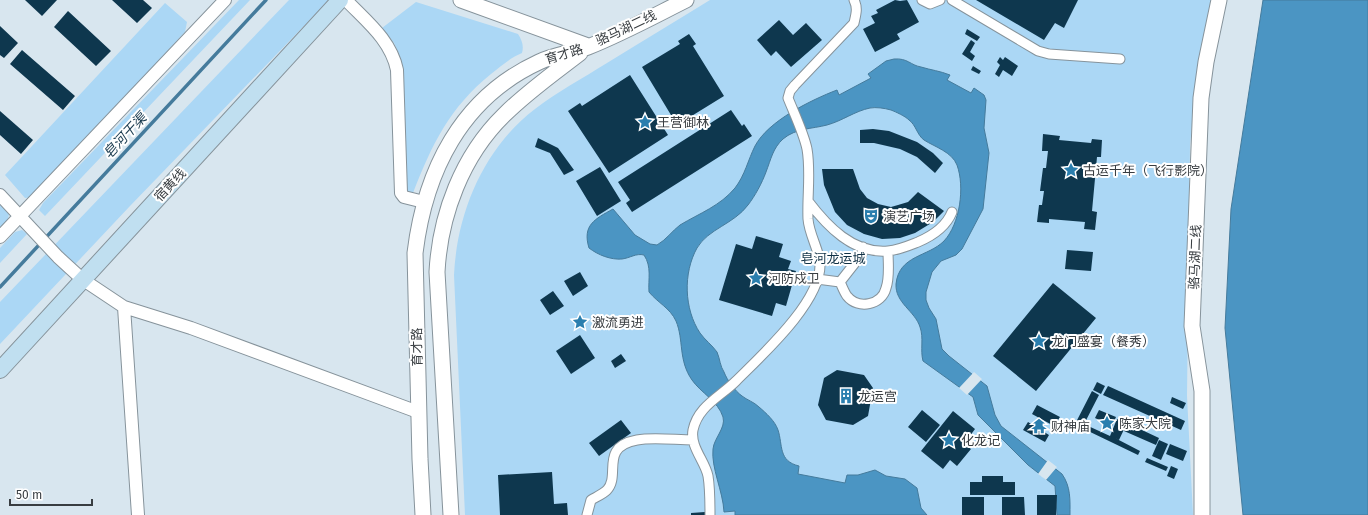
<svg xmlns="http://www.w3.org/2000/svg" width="1368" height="515" font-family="'Fira Sans','Noto Sans SC',sans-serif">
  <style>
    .green { fill: #abd7f5 }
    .water { fill: #4b95c3; stroke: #457b9c }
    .pier { fill: #d8e6ef }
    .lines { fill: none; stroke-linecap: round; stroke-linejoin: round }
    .stream { stroke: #457b9c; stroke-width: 3.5 }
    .building { fill: #0e374e }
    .pedestrian-casing { stroke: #86939b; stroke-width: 11 }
    .minor-casing { stroke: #86939b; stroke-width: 14 }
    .tertiary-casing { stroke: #86939b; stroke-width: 17 }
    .secondary-casing { stroke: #86939b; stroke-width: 18 }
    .pedestrian { stroke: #fff; stroke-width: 9 }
    .minor { stroke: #fff; stroke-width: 12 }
    .tertiary { stroke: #fff; stroke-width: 15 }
    .secondary { stroke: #c0dff0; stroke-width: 16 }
    .labels { text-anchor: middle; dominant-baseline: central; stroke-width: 4; stroke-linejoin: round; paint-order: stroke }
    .street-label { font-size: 13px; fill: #383d41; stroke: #fff }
    .poi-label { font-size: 13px; fill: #383d41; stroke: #fff; text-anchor: start }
    .park-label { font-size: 13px; fill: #113246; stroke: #fff }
    .water-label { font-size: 14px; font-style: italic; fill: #193a4e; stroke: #fff }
  </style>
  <rect width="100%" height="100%" fill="#d8e6ef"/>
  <path class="green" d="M239 0H250L45 216 39 210 43 203Z
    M289 0H329L130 206 0 344V302Z
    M710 0H1212L1197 73 1190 145 1187 396 1193 515H465L454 275C457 212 484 148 535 109 557 92 583 78 607 63 641 42 676 21 710 0Z
    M416 2 518 34C522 40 524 46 522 53 510 58 501 66 491 74 450 107 432 144 413 193L406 192 403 76 399 54 394 43 382 28Z
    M165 3 187 22 185 32 32 197 25 198 5 175Z
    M0 205 9 214 7 224 0 231Z
    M22 230 27 234 0 263V248L15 232Z"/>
  <path class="water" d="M1263 0H1368V515H1243L1225 328 1231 209Z
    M894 59C908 58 910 65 921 67 931 70 940 71 950 75L947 80 971 93 974 88 984 95 986 100 984 128 989 153 983 209 962 249 956 255 941 261 932 272 926 292V300L929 308 936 319 942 349 949 356 987 386 995 415 1001 426 1062 474C1071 487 1070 500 1070 515H1057L1055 486 1028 465 978 415 973 397 923 361C920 350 924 338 920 327 915 311 895 303 896 284 899 255 928 257 944 241 960 224 965 187 957 165 952 152 935 147 924 140 917 135 916 125 909 120 905 116 896 112 891 110 884 108 876 107 870 108 855 111 842 121 827 125 812 129 796 128 783 139 773 148 771 159 766 172 762 183 755 196 748 205 734 224 708 229 697 248 683 273 684 309 700 333 705 340 712 345 717 352 720 359 720 366 724 372 727 380 735 391 742 396 747 400 754 402 759 407 766 413 775 421 778 430 783 445 778 461 799 466L798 474 845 483 847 475H858L875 470 886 476 905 479 917 488 921 508 927 515H735V511L724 512C723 491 711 468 713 449 714 438 726 428 723 417 718 401 701 393 692 380 678 360 684 340 676 321 670 308 658 303 649 292 648 279 652 267 644 255 636 253 630 258 622 259 611 260 598 255 589 248 582 225 595 219 613 209L635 235 650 244 657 245C666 240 672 231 680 225 700 213 720 206 735 188 745 175 748 160 755 146 768 121 811 100 837 90L839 95 871 78 868 74 886 61Z"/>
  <path class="pier" d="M974 372 982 379 967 395 959 388Z
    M1048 460 1057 467 1046 480 1038 474Z"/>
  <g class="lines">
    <path class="stream" d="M0 287 266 0"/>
  </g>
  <path class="building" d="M25 0H57L42 16Z
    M112 0H143L152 8 137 23Z
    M895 0 900 1 907 0 919 22 897 34 900 39 875 52 863 29 875 23 871 16 878 13 876 10Z
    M976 0H1078L1064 28 1055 23 1044 40Z
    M68 11 111 51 96 66 54 27Z
    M779 20 793 35 806 23 822 40 791 67 776 51 771 56 757 40Z
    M0 26 18 43 4 58 0 55Z
    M967 29 980 37 977 41 965 34Z
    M689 34 696 44 693 46 724 96 677 125 642 67 680 44 678 41Z
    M971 40 975 43 970 52 975 56 972 61 962 54Z
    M22 50 75 96 63 110 10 64Z
    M1000 57 1003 60 1005 57 1018 66 1012 76 1003 70 999 77 995 74 1000 65 997 62Z
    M973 66 981 71 979 74 971 70Z
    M630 75 668 135 609 173 568 111 580 103 582 106Z
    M731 110 742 126 744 124 752 136 632 212 626 203 630 200 618 182Z
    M0 111 33 140 21 154 0 135Z
    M873 129 889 131 917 142 933 153 943 163 935 173 917 157 900 149 874 143H860V130Z
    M1043 134 1060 136 1059 140 1091 143 1092 139 1102 140 1101 157H1097L1092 211 1097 212 1095 230 1084 229 1085 222 1049 219V223L1037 222 1039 205H1042L1044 191H1040L1043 168H1046L1048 151H1042Z
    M538 138 558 148 574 170 564 175 550 153 535 147Z
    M600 167 621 201 597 216 576 181Z
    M822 169H853L860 189 867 198 878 204 891 207 898 205 908 202 918 192 944 211 933 222 915 233 900 238 882 239 864 234 847 225 835 212 824 185Z
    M756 236 783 244 779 257 791 261 788 269 796 271 786 306 776 303 772 316 719 300 736 244 752 249Z
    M1067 250 1093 252 1091 271 1065 269Z
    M580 272 588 286 573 296 564 281Z
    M1053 283 1096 318 1036 391 993 356Z
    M553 291 564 306 550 315 540 300Z
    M580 335 595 358 571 374 556 351Z
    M621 354 626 361 615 368 611 361Z
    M837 370 864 375 873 388 868 416 853 425 826 420 818 405 824 378Z
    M1097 382 1105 386 1101 394 1093 390Z
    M1108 386 1185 421 1181 430 1103 395Z
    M1092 391 1099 395 1080 432 1073 428Z
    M1172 397 1186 403 1183 409 1170 403Z
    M1037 405 1060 417 1054 426 1032 414Z
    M922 410 940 425 926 442 908 427Z
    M1099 410 1116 417 1112 426 1095 418Z
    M953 411 975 429 964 444 971 449 957 466 950 460 943 469 921 451Z
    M1117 419 1127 423 1119 440 1115 438 1140 451 1138 455 1084 429 1086 425 1110 436Z
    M621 420 631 433 599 456 589 443Z
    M1028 422 1049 435 1045 442 1023 430Z
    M1127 423 1159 438 1156 445 1124 431Z
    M1159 440 1168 444 1161 460 1152 456Z
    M1170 444 1187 451 1183 461 1166 454Z
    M1147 458 1168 467 1166 471 1145 462Z
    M1171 466 1178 469 1174 479 1167 476Z
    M552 472 554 504 567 503 568 515H500L498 475Z
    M982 476H1003V482H1015V495H970V482H982Z
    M1037 495H1057L1056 515H1037Z
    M962 497H984V515H962Z
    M1002 497H1024L1025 515H1002Z
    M705 512V515H691V513Z"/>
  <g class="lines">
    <g class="pedestrian-casing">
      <path id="pedestrian" d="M922 0 930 4 940 0
        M952 0 1038 51 1049 54 1120 59
        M808 201C827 226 853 254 888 251 899 250 908 246 918 242 932 236 946 227 952 212
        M817 279 840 282C842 286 844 292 847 296 858 310 882 305 886 288 890 277 888 263 888 251
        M840 282 862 254 863 247
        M587 515 591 500C596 497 603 494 607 490 621 475 599 447 637 440 653 437 676 440 693 440
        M710 515C710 502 710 488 708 476 705 461 690 447 693 430 698 406 720 397 736 381 762 355 822 301 820 263 819 250 809 234 808 219 807 196 811 172 807 149 804 134 794 113 788 98L790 91 795 85 854 23C856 14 858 8 854 0"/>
    </g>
    <g class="minor-casing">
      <path id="minor" d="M346 0C366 21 391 40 397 70L401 193 404 197 424 202
        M0 195 58 257 82 279 124 307 191 328 418 412
        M0 237 225 0
        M124 307 138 515"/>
    </g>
    <g class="tertiary-casing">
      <path id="tertiary" d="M461 0 588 46
        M423 515 420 459 415 253C425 171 461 98 539 62 554 55 572 53 588 47 621 34 654 16 686 0
        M451 515 437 272C440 215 462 156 504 115 527 92 554 73 580 53
        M1202 515V391L1192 326 1201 98 1206 62 1219 0"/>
    </g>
    <g class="secondary-casing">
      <path id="secondary" d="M0 370 340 0"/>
    </g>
    <use href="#pedestrian" class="pedestrian"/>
    <use href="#minor" class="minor"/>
    <use href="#tertiary" class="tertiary"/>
    <use href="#secondary" class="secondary"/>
  </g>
  <defs>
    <g id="sight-bare" transform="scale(1.2)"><path d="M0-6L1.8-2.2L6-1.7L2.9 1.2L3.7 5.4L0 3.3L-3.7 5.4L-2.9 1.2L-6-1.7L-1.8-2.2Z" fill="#2a7eae" stroke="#fff" stroke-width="2.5" paint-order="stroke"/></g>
    <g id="theatre-bare" transform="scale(1.2)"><path d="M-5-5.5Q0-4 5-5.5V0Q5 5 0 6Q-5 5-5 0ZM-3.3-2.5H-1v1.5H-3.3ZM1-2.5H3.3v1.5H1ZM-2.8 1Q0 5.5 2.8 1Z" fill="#2a7eae" stroke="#fff" stroke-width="2.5" paint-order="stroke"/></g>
    <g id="building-bare" transform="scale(1.2)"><path d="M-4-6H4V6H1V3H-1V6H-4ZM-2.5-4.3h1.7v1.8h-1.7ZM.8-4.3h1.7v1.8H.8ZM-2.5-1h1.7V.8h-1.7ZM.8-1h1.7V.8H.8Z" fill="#2a7eae" stroke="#fff" stroke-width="2.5" paint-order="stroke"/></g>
    <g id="temple-bare" transform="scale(1.2)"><path d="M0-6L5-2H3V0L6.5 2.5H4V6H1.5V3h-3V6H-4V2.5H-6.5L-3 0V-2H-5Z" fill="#2a7eae" stroke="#fff" stroke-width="2.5" paint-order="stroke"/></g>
  </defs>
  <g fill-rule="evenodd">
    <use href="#sight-bare" x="645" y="122"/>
    <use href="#sight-bare" x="1071" y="170"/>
    <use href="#theatre-bare" x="871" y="216"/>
    <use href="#sight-bare" x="756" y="278"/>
    <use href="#sight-bare" x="580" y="322"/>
    <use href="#sight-bare" x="1039" y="341"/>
    <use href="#building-bare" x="846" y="396"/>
    <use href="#sight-bare" x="1107" y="423"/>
    <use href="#temple-bare" x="1039" y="426"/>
    <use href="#sight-bare" x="949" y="440"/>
  </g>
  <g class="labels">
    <g class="street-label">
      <text transform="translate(626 28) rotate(-25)">骆马湖二线</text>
      <text transform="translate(564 54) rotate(-17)">育才路</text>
      <text transform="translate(170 185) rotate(-47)">宿黄线</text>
      <text transform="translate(1195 257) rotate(-88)">骆马湖二线</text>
      <text transform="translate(417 347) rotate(-91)">育才路</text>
    </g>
    <g class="poi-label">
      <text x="657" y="122">王营御林</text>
      <text x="1083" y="170">古运千年（飞行影院）</text>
      <text x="883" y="216">演艺广场</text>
      <text x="768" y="278">河防戍卫</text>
      <text x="592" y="322">激流勇进</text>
      <text x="1051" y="341">龙门盛宴（餐秀）</text>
      <text x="858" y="396">龙运宫</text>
      <text x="1119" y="423">陈家大院</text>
      <text x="1051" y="426">财神庙</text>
      <text x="961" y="440">化龙记</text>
    </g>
    <g class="park-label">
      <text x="833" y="258">皂河龙运城</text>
    </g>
    <g class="water-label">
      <text transform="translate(125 136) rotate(-47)">皂河干渠</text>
    </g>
  </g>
  <path d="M10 499v6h82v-6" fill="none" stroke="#383d41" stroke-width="2"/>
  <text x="16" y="499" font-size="12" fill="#383d41" stroke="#ffffff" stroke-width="3" paint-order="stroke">50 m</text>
</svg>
